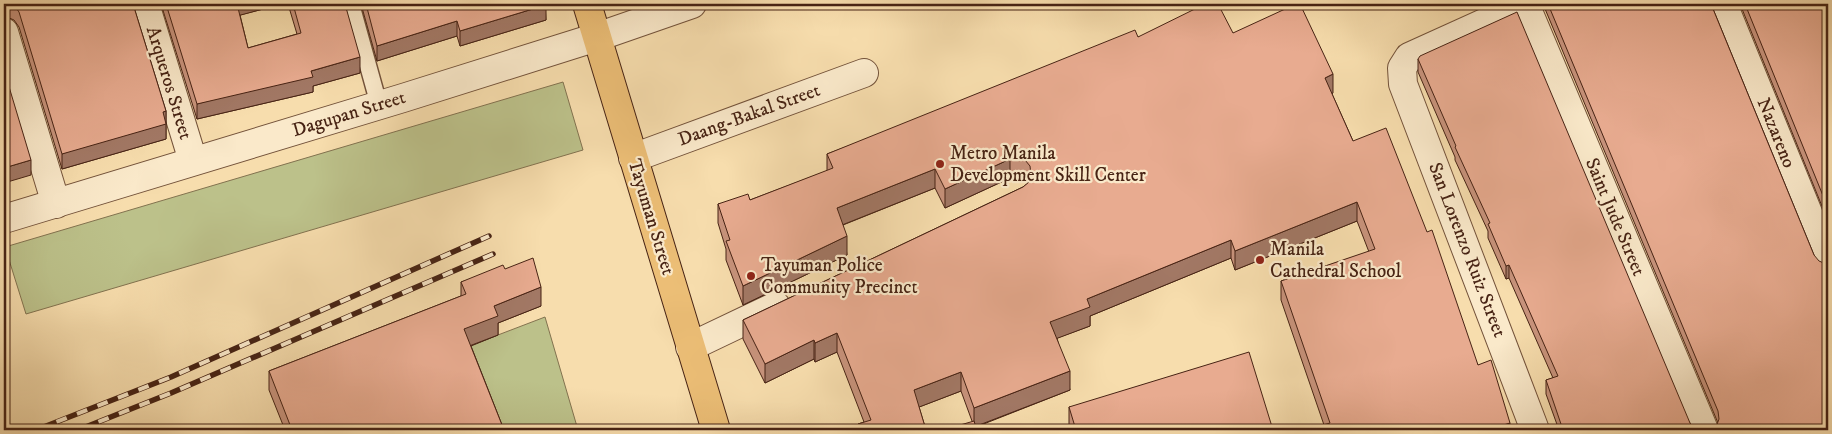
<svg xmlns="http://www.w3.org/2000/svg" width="1832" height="434" font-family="'IM FELL DW Pica',serif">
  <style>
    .green { fill: #bcc18a; stroke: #82724f }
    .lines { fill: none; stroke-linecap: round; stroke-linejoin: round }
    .service-casing { stroke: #73523a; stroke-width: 19 }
    .minor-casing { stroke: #73523a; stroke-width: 30 }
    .tertiary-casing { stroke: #73523a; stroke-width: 30 }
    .primary-casing { stroke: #472314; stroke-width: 30 }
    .service { stroke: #fae9ca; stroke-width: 16 }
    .minor { stroke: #fae9ca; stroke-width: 28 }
    .tertiary { stroke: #fae9ca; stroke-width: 28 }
    .primary { stroke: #ecbe76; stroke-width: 28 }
    .rail-casing { stroke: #472314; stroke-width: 5.5 }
    .rail { stroke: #fae9ca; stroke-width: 4; stroke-dasharray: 11; stroke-linecap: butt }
    .wall { fill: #c8937c; stroke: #472314 }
    .shaded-wall { fill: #a27865; stroke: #472314 }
    .building { fill: #e8ab90; stroke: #472314 }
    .poi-dot { fill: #8f2418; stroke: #fae9ca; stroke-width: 2 }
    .labels { text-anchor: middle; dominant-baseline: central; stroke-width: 4.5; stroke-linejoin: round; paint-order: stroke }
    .street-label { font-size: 19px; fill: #472314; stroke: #fae9ca }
    .poi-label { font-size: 19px; fill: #472314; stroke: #fae9ca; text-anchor: start }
  </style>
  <rect width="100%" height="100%" fill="#f7ddad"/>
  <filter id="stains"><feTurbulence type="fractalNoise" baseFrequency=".004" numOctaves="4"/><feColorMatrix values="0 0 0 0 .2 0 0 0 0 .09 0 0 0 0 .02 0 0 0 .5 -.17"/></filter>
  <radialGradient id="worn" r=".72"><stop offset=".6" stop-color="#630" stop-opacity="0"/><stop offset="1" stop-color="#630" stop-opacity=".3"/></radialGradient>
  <path class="green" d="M563 82 583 150 26 314 5 247Z
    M545 317 578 430H497L464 348Z"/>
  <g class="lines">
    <g class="service-casing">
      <path id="service" d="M351 4 379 105"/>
    </g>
    <g class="minor-casing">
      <path id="minor" d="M145 4 193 161
        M1525 4 1704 430
        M1526 4 1409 57 1402 68 1403 84 1535 430
        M1723 4 1828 262
        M4 32 56 204
        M633 158 864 73
        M690 347 776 306"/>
    </g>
    <g class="tertiary-casing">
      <path id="tertiary" d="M4 219 403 98 597 37 692 4"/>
    </g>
    <g class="primary-casing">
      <path id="primary" d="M587 4 716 430"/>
    </g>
    <use href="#service" class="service"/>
    <use href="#minor" class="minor"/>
    <use href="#tertiary" class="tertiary"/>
    <use href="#primary" class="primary"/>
    <g class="rail-casing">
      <path id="rail" d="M36 430 171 377 489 236
        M78 430 171 393 493 254"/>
    </g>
    <use href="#rail" class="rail"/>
  </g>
  <path class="wall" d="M4 4H133L166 111V139L62 169 19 27 14 20 7 17H4Z
    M161 4H282L240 15 248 48 297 34 288 4H345L360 73 313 86V92L197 119Z
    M361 4H545L546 20 460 46 457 36 377 61Z
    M1543 4H1711L1814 255 1716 427 1718 423Z
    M1740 4H1828V221Z
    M1233 33 1333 93 1332 94 1353 141 1478 365 1510 430 1324 425 1281 300V281L1369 252 1357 221 1235 270 1231 258 1090 316V326L1057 338 1070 390 976 427 972 421 961 391 919 407 926 430H858V424L864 422 837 352 815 362 814 359 765 383 743 339V320L1023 187 1028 183 1025 179 1018 177 1010 178 945 208 935 188 843 225 847 255 743 305 726 260V249L718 223V204L750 200 827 171V154L1138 37Z
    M1418 59 1690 423 1694 429 1697 430H1559L1546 394V380L1553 378 1509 278 1506 279 1488 238V231L1455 160V157L1418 72Z
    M505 269 541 306 498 323V335L471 346 504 430H285L269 390V371L461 296V282Z
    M1069 407 1273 430H1071L1069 426Z"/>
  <path class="shaded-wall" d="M237 4H282L237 16Z
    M546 5V20L460 46V31Z
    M457 21V36L377 61V46Z
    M360 57V73L313 86V92L197 119V104Z
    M1333 74V93L1325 97V78Z
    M166 111V139L62 169V154Z
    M1010 159V178L945 208V189Z
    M31 160V175L4 183V168Z
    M935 169V188L837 227V208Z
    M1357 202V221L1235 270V251Z
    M847 236V255L743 305V286Z
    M1231 240V258L1090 316V326L1050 341V322L1087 299Z
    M1509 265V278L1506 279V266Z
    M541 287V306L498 323V335L464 348V329L494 306Z
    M837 333V352L815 362V343Z
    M814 340V359L765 383V364Z
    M1070 371V390L974 427V408Z
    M961 372V391L914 409V390Z
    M1510 423V430H1487Z"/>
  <path class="building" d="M12 4H133L166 111 163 112 166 124 62 154 19 12 14 5Z
    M166 4H237L248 48 301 33 293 4H345L360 57 311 71 313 77 197 104Z
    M366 4H545L546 5 460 31 457 21 377 46Z
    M1205 4H1218L1233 33 1296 4H1300L1333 74 1325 78 1353 141 1386 128 1427 232 1432 230 1478 365 1491 360 1510 423 1487 430H1306L1330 423 1281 281 1375 249 1357 202 1235 251 1231 240 1087 299 1090 307 1050 322 1070 371 974 408 961 372 914 390 926 430H860L858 424 871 420 837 333 815 343 814 340 765 364 743 320 1023 187 1029 182 1031 175 1030 166 1025 160 1018 158 1010 159 945 189 935 169 837 208 847 236 743 286 726 241 730 240 718 204 748 194 750 200 833 168 827 154 1135 30 1138 37Z
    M1548 4H1711L1814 255 1819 261 1826 264H1828V430H1711L1716 427 1719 419 1718 411Z
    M1745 4H1828V208Z
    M1517 12 1690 423 1694 429 1697 430H1563L1546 380 1558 376 1509 265 1506 266 1488 224 1490 223 1455 147 1456 146 1418 59 1420 56Z
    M4 70 31 160 4 168Z
    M533 258 541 287 494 306 498 316 464 329 504 430H292L269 371 466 294 461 282 503 265 505 269Z
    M1249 352 1273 430H1076L1069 407Z
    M974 421 977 430H943Z"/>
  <g class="poi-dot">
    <circle cx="940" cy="164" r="5"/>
    <circle cx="1260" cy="260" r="5"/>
    <circle cx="751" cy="276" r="5"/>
  </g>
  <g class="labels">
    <g class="street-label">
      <text transform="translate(169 83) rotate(73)">Arqueros Street</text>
      <text transform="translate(349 114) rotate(-17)">Dagupan Street</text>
      <text transform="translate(749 115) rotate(-20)">Daang-Bakal Street</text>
      <text transform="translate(1776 133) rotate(68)">Nazareno</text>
      <text transform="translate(651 217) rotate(73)">Tayuman Street</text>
      <text transform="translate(1615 217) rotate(67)">Saint Jude Street</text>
      <text transform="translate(1467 250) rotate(69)">San Lorenzo Ruiz Street</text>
    </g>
    <g class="poi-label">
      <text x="950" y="153">Metro Manila<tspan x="950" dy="22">Development Skill Center</tspan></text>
      <text x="1270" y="249">Manila<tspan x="1270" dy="22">Cathedral School</tspan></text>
      <text x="761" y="265">Tayuman Police<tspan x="761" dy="22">Community Precinct</tspan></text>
    </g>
  </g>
  <rect width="1832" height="434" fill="none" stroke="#f7ddad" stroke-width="20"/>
  <rect x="5" y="5" width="1822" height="424" fill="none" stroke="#472314" stroke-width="2.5"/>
  <rect x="10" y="10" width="1812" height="414" fill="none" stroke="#472314"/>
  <rect width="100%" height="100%" filter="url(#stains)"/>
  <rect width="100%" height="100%" fill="url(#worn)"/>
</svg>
